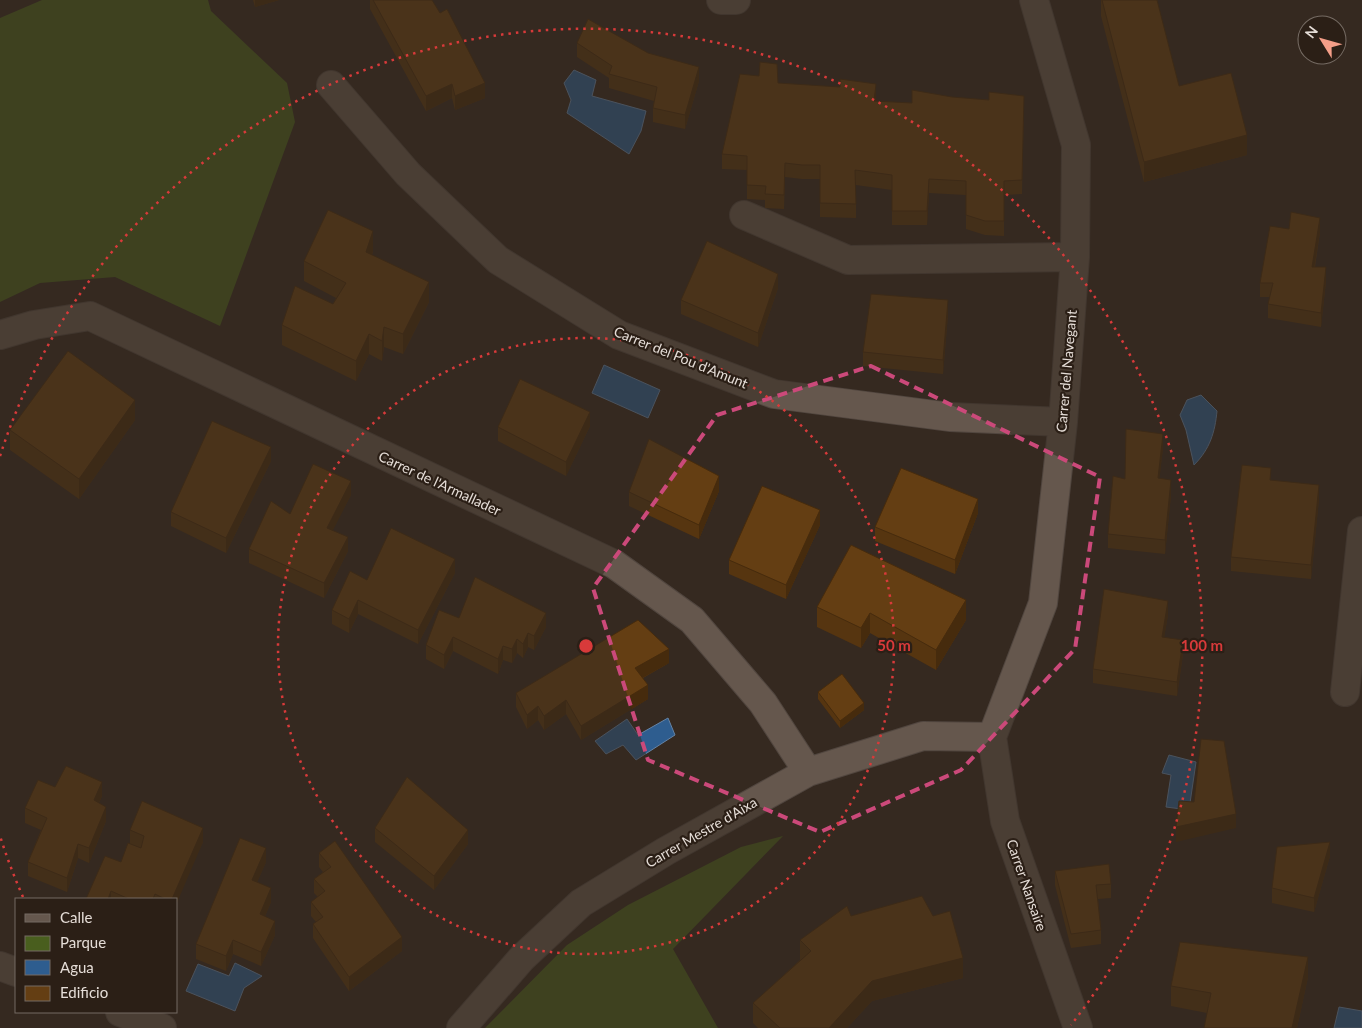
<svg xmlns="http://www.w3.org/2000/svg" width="1362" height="1028" font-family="Lato,sans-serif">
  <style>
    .green { fill: #495e1e }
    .water { fill: #2e5d8f; stroke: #6583a5 }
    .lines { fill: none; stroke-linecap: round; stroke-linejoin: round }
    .minor-casing { stroke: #51463f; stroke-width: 30 }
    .minor { stroke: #65574d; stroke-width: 28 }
    .wall { fill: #563510 }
    .shaded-wall { fill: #462b0d }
    .building { fill: #643e13; stroke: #462b0d }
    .marked { fill: none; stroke: #cb497a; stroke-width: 4; stroke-dasharray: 10 6; stroke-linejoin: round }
    .ring { fill: none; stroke: #d83a3a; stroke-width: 2.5; stroke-dasharray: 2.5 5 }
    .labels { text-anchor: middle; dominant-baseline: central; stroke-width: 4.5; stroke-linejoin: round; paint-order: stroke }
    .street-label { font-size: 14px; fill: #e5ddd7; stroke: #2b1f16 }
    .centre { fill: #d83a3a; stroke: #2b1f16; stroke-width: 2.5 }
    .ring-label { font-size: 15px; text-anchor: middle; font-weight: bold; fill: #d83a3a; stroke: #2b1f16; stroke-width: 4.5; stroke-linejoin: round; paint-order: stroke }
  </style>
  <rect width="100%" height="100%" fill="#352920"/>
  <path class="green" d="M42 0H208L211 11 287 83 295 122 220 326 115 277 40 283 0 302V18Z
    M783 836 673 949 718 1028H485L567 945 628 905 741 847Z"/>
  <path class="water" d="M574 70 596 80 592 96 646 111 641 131 629 154 567 113 571 100 564 83Z
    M604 365 660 390 648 418 592 393Z
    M1201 395 1217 411C1215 432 1210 449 1194 465L1186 430 1180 415 1187 400Z
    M668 718 675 735 636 760 623 745 606 754 595 741 627 719 638 735Z
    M1169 755 1196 762 1189 810 1166 807 1171 775 1162 773Z
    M235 963 262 976 244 988 235 1011 186 991 198 964 229 976Z
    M1339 1007 1362 1011V1028H1334Z"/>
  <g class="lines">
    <g class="minor-casing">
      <path id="minor" d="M721 0H736
        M1034 0 1076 145 1075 257 1063 422 1043 603 992 737 1005 821 1078 1028
        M331 85 408 174 498 260 619 335 774 394 950 417 1063 422
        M744 215 848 260 1075 257
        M0 335 34 325 90 316 614 564 692 620 763 703 808 772
        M1345 692 1362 531
        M0 966 16 972
        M120 1012 162 1028
        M461 1028 522 958 581 903 666 851 808 772 923 736 992 737"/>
    </g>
    <use href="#minor" class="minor"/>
  </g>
  <path class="wall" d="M253 0H279L255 7Z
    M370 0H432L485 98 455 110 452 98 426 111 370 9Z
    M1101 0H1157L1179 86 1247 155 1144 182 1101 16Z
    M577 43 699 81 685 129 653 122V108L654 101 609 88V78L577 57Z
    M759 76 778 83 876 98V101L912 103 952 97 989 100 1024 96 1022 194 1004 195V236L985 235 966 229V195L929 193 927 225H892V190L856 185V218L820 217V179H802L785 177 784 209 765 208V200L747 199V170L722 169V154Z
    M1320 232 1315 267 1326 281 1321 327 1268 318V304L1270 297H1260V283Z
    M373 251 372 255 429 302 403 354 384 347 382 361 369 354 356 381 282 345V325L333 304 336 298 304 281V261Z
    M778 288 758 347 681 314V300Z
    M948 314 943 374 863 366V352Z
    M135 420 79 499 10 450V430Z
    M590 426 566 476 498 441V427Z
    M1163 448 1159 479 1171 495 1165 554 1108 548V534L1125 479Z
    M271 461 226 553 171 526V512Z
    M1271 480 1319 499 1311 579 1231 571V557Z
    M719 491 699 539 629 506V492Z
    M351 495 332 530 348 551 324 598 249 563V549L290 514Z
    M978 513 955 574 875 541V527Z
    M820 525 786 599 729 574V560Z
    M455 573 418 644 358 614 349 633 332 624V610L367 580Z
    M817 607 966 620 936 670 870 633 861 648 817 627Z
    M1168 615 1164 637 1183 654 1177 696 1093 683V669Z
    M459 618 546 627 534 650 528 647 523 658 517 653 512 663 503 660 498 674 453 651 444 669 426 659V645Z
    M669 663 643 678 648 699 581 740 566 714 544 730 538 720 527 729 516 707V693Z
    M818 692 864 710 840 728 818 699Z
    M55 787 102 796 99 803 106 821 89 863 78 858 67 892 28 876V862L41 830 25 823V808Z
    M375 828 468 844 434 890 375 842Z
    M130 830 203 842 176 899H86L121 862 130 844Z
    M335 841 402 951 349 991 313 938V924L316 922 311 916V902L318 897 314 893V879L323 872 319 867V853Z
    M1330 856 1314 912 1272 903V888Z
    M266 862 257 882 271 902 265 916 275 935 261 966 233 954 226 971 196 959V944Z
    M1055 871 1111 884V898L1098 899 1101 930V944L1071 948 1055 885Z
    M851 916 963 978 872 1001 847 1028H758L753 1023V1003L800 960V940Z
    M1308 977 1297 1028H1204L1207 1013 1171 1006V986Z"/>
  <path class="shaded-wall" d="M255 0H279L255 7Z
    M699 67V81L685 129V115Z
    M485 83V98L455 110V96Z
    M452 84V98L426 111V96Z
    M876 84V98L874 115V101Z
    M1247 135V155L1144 182V162Z
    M929 179V193L927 225V211Z
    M1320 218V232L1312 281V267Z
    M373 231V251L366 272V252Z
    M1326 267V281L1321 327V313Z
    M778 274V288L758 347V333Z
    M429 282V302L403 354V334Z
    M948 300V314L943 374V360Z
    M384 327V347L382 361V341Z
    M369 334V354L356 381V361Z
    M135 400V420L79 499V479Z
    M590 412V426L566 476V462Z
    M1163 434V448L1158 492V478Z
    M271 447V461L226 553V538Z
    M719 476V491L699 539V525Z
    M1171 480V495L1165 554V540Z
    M351 481V495L327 542V528Z
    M1319 485V499L1311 579V565Z
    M978 499V513L955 574V560Z
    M820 510V525L786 599V585Z
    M348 537V551L324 598V583Z
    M455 559V573L418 644V630Z
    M358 600V614L349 633V619Z
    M966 600V620L936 670V650Z
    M1168 601V615L1162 651V637Z
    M546 613V627L534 650V636Z
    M870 613V633L861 648V628Z
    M528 633V647L523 658V644Z
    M453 637V651L444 669V655Z
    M517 639V653L512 663V649Z
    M1183 640V654L1177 696V682Z
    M503 646V660L498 674V659Z
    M669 649V663L635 682V668Z
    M648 685V699L581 740V726Z
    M566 700V714L544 730V716Z
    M864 703V710L840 728V721Z
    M538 706V720L527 729V715Z
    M102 782V796L94 814V800Z
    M106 807V821L89 863V848Z
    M1236 814V828L1176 842V827Z
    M203 828V842L176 905V899H172Z
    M468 830V844L434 890V876Z
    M1330 842V856L1314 912V898Z
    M78 844V858L67 892V878Z
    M266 848V862L252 894V880Z
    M271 888V902L260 928V914Z
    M111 891V899H108Z
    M275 921V935L261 966V952Z
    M402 937V951L349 991V977Z
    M233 940V954L226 971V956Z
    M1308 957V977L1297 1028H1292Z
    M963 958V978L872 1001 847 1028H829L872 981Z"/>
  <path class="building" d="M373 0H432L440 13 447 9 485 83 455 96 452 84 426 96Z
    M1102 0H1157L1179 86 1231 73 1247 135 1144 162Z
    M588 19 648 53 699 67 685 115 653 108 657 87 609 74 612 66 577 43Z
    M760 62 777 64 778 83 840 87V79L876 84 874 101 912 103V90L952 97 989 100V92L1024 96 1022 180 1004 181V221H985L966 215V181L929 179 927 211H892V175L855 170 856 204 820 203V165H802L785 163 784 195 765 194 766 186 747 185V156L722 154 740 74 759 76Z
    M328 210 373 231 366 252 429 282 403 334 384 327 382 341 369 334 356 361 282 325 295 286 333 304 346 283 304 261Z
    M1291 212 1320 218 1312 267H1326L1321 313 1268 304 1273 283H1260L1270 226 1289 229Z
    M707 241 778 274 758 333 681 300Z
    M871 294 948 300 943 360 863 352Z
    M68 351 135 400 79 479 10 430Z
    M520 379 590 412 566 462 498 427Z
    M212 421 271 447 226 538 171 512Z
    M1126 429 1163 434 1158 478 1171 480 1165 540 1108 534 1113 476 1125 479Z
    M649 439 719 476 699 525 629 492Z
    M313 464 351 481 327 528 348 537 324 583 249 549 271 501 290 514Z
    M1242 465 1271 468 1270 480 1319 485 1311 565 1231 557Z
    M901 468 978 499 955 560 875 527Z
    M762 486 820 510 786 585 729 560Z
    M391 528 455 559 418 630 358 600 349 619 332 610 350 571 367 580Z
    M851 545 966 600 936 650 870 613 861 628 817 607Z
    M475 577 546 613 534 636 528 633 523 644 517 639 512 649 503 646 498 659 453 637 444 655 426 645 439 610 459 618Z
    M1104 589 1168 601 1162 637 1183 640 1177 682 1093 669Z
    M638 620 669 649 635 668 648 685 581 726 566 700 544 716 538 706 527 715 516 693Z
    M842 674 864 703 840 721 818 692Z
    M1201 739 1224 741 1236 814 1176 827 1179 801 1194 802Z
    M66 766 102 782 94 800 106 807 89 848 78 844 67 878 28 862 47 818 25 808 38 780 55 787Z
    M407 777 468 830 434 876 375 828Z
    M142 801 203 828 172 899H165L155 894 153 899H129L111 891 108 899H86L105 856 121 862 128 843 141 848 144 836 130 830Z
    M240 838 266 848 252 880 271 888 260 914 275 921 261 952 233 940 226 956 196 944Z
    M335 841 402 937 349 977 313 924 323 917 311 902 325 891 314 879 331 867 319 853Z
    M1330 842 1314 898 1272 888 1277 847Z
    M1109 864 1111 884 1096 885 1101 930 1071 934 1055 871Z
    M922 896 933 916 950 911 963 958 872 981 829 1028H780L753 1003 811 951 800 940 847 906 851 916Z
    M1180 942 1308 957 1292 1028H1204L1211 993 1171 986Z"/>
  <path d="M0 0H1362V1028H0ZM871 366 1100 477 1075 649 961 770 820 832 648 760 593 588 717 415Z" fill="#352920" fill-opacity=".55" fill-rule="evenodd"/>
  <path class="marked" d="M871 366 1100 477 1075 649 961 770 820 832 648 760 593 588 717 415Z"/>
  <g class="ring">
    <circle cx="586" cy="646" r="308"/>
    <path d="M23 897A616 616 0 0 1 0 836M0 456A616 616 0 1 1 1071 1025"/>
  </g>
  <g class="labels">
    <g class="street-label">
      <text transform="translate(681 357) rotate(22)">Carrer del Pou d'Amunt</text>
      <text transform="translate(1066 371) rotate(-85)">Carrer del Navegant</text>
      <text transform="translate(440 483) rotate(25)">Carrer de l'Armallader</text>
      <text transform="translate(701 832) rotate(-30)">Carrer Mestre d'Aixa</text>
      <text transform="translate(1027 885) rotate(71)">Carrer Nansaire</text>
    </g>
  </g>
  <circle cx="586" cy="646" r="8" class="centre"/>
  <g class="ring-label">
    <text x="894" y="651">50 m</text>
    <text x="1202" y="651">100 m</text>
  </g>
  <rect x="15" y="898" width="162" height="115" fill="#2b1f16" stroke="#756b63"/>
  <rect x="25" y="914" width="25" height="8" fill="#65574d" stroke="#756b63"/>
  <text x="60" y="923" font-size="15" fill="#e5ddd7">Calle</text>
  <rect x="25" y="936" width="25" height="15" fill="#495e1e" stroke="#756b63"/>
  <text x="60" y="948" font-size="15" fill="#e5ddd7">Parque</text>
  <rect x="25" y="960" width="25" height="15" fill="#2e5d8f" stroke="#756b63"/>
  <text x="60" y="973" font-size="15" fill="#e5ddd7">Agua</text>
  <rect x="25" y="986" width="25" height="15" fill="#643e13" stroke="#756b63"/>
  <text x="60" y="998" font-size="15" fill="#e5ddd7">Edificio</text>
  <g transform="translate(1322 40) rotate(307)"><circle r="24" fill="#2b1f16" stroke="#756b63"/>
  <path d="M0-4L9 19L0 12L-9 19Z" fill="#f49e88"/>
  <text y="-8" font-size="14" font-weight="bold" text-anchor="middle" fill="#e5ddd7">N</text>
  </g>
</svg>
